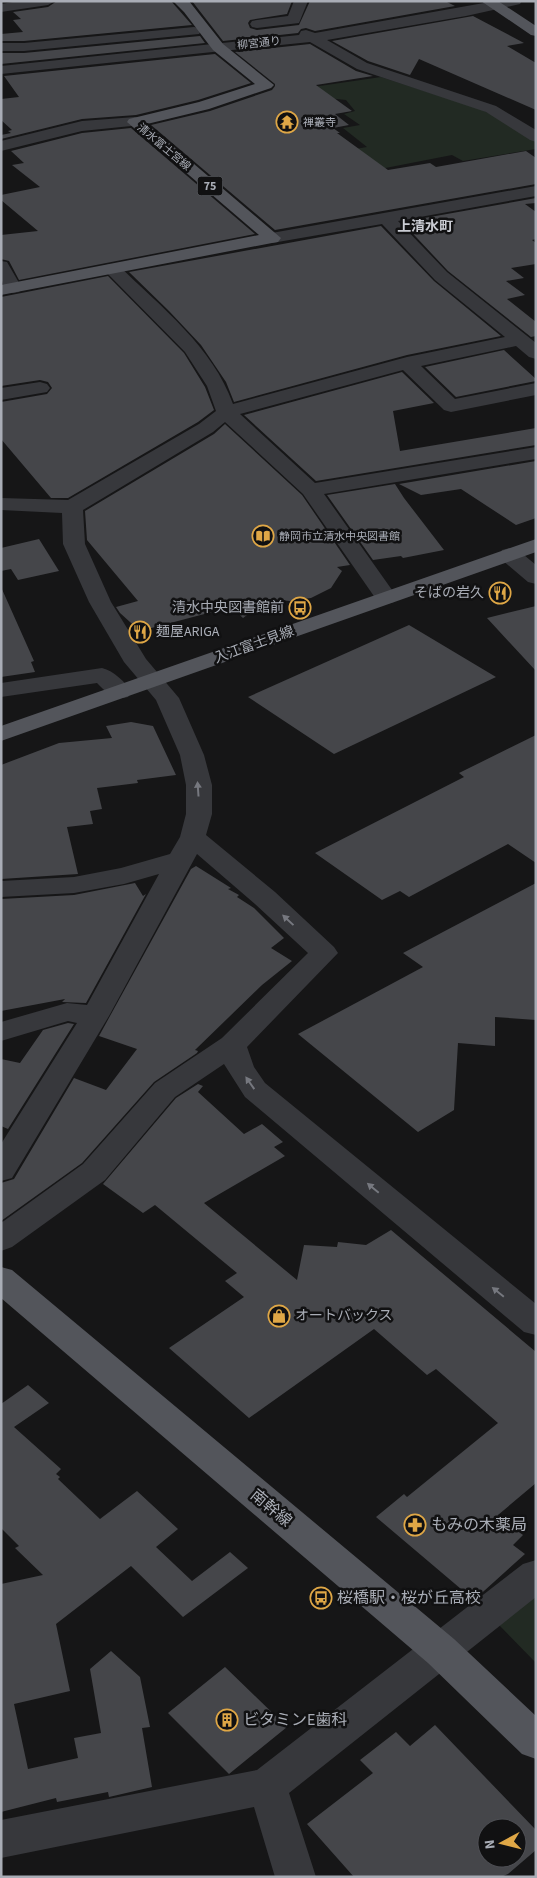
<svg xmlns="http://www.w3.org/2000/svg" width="537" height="1878" font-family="'Source Sans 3','Noto Sans JP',sans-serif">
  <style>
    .green { fill: #222a23 }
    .building { fill: #45464a; fill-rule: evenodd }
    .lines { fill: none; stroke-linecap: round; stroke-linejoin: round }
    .minor { fill: #37383c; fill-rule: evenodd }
    .major { fill: #53555b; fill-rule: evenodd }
    .oneway { fill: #76787f }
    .labels { text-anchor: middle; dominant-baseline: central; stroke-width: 5; stroke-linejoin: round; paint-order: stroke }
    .far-street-label { font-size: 11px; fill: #a9adb6; stroke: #111112 }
    .far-poi-label { font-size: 11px; fill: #a9adb6; stroke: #111112; text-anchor: start }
    .shield { fill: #111112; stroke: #7b7e85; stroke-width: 1 }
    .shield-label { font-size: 12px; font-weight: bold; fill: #a9adb6 }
    .far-quarter-label { font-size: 14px; font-weight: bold; fill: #caccd3; stroke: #111112 }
    .poi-label { font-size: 14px; fill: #a9adb6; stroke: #111112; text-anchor: end }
    .street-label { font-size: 14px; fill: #a9adb6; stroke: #111112 }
    .near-street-label { font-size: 16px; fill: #a9adb6; stroke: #111112 }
    .near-poi-label { font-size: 16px; fill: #a9adb6; stroke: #111112; text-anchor: start }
  </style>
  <rect width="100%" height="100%" fill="#161617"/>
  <path class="green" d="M381 77 480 109 503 120 536 141V149L463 161 452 155 365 172 320 155 367 147 343 128 360 125 344 114 355 111 346 100 319 97 306 88Z
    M536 1596V1663L498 1624Z"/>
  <path class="building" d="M57 1H171L192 25 24 41H1V34L23 32 13 20 21 19 13 12 48 7Z
    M192 1H292L287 14 250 20 248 23 250 28 257 30 299 25 310 1H445L455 6 315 31 306 28 301 29 298 33 223 41Z
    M473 16 524 43 507 46 536 63V110L419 59 410 75 368 61 332 41Z
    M200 36 205 43 1 64V53H24Z
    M310 44 356 71 373 76 316 85 352 111 335 114 349 125 333 128 340 133H337L388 170 430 163 436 167 526 151 536 158V184L275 230 151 125 210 111 272 90 275 86V84L235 52Z
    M215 54 251 83 198 100 136 115 82 119 1 139V135L11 133 8 131 12 130 1 120V99L19 97 4 76Z
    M131 128 255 234 19 280 9 261 1 259V235L38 231 1 200V195L40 187 12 165 24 163 11 151 82 133Z
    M536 198V203L525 204 536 212V239L532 240 536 243V264L511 268 524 278 506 281 525 295 507 299 536 322V336L531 337 448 271 402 222Z
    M381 226 434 281 501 336 407 355 234 402 226 382 201 345 169 311 129 272Z
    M108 276 184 353 205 387 214 410 198 422 68 498H51L1 439V402L47 394 52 388 48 382 40 380 1 386V297Z
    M504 350 536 379V381L456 397 425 367Z
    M402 372 434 403 393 411 400 451 536 428V445L316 481 244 415Z
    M225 424 302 495 350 565 337 567 342 571 331 588 311 598 290 601 269 599 243 618 231 607 140 631 120 613 116 607 138 601 87 540 85 511 214 434Z
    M536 461V518L516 525 461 489 421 495 399 484Z
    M395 484 404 498 444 550 403 558 401 556 373 560 327 495Z
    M39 539 59 571 18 580 11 569 1 571V548Z
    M1 587 34 661 31 662 35 672 1 677Z
    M536 606V671L487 618Z
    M409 625 496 677 334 754 248 697Z
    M131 722 153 726 176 775 137 780 138 783 97 788 102 809 90 811 93 824 67 827 78 874 1 879V765L59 743 112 738 106 726Z
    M536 735V863L508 844 409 897 400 891 382 900 315 853 464 777 459 773Z
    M196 866 231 888 228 889 239 895 237 897 254 908 284 938 271 948 292 961 262 985 195 1050 198 1051 197 1053 154 1082 82 1163 1 1221V1183L14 1179 74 1078 106 1090 137 1049 99 1036 191 869Z
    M135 883 143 896 146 894 86 1003 62 1002 65 999 1 1011V899L74 895Z
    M536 883V1020L495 1017V1046L458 1043 454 1110 418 1132 298 1034 423 967 403 953Z
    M68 1023 74 1024 8 1129 1 1126V1059L20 1063 43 1030Z
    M198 1084 203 1086 198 1092 244 1134 262 1124 283 1142 274 1147 285 1156 204 1203 297 1280 304 1245 337 1247 338 1242 366 1245 391 1230 536 1352V1483L498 1515 523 1535 513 1545 525 1554 474 1600 376 1517 404 1494 407 1497 498 1423 436 1369 427 1375 374 1329 249 1418 169 1348 244 1297 225 1281 237 1273 155 1205 143 1213 103 1184 176 1098Z
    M28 1385 49 1403 14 1427 61 1469 56 1474 60 1477 58 1479 100 1519 137 1491 178 1529 156 1547 192 1581 230 1552 248 1568 183 1617 131 1566 56 1624 70 1691 14 1704 28 1769 78 1758 74 1738 101 1733 90 1669 111 1651 140 1677 150 1727 142 1728 152 1787 109 1797 108 1792 57 1802 56 1798 1 1812V1584L43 1575 15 1548 19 1546 1 1528V1404Z
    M225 1667 287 1727 229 1774 168 1713Z
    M435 1725 536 1830V1850L508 1874 501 1877H354L307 1824 373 1773 360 1760 396 1732 410 1746ZM487 1828H517V1858H487Z"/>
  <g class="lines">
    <path class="minor" d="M18 1H55L48 5 1 12V4Z
      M294 1H308L299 23 257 28 252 27 250 24 252 21 257 20 288 16Z
      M495 1H522L520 4 466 16 327 40 367 63 496 106 536 130V142L530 140 486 112 357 69 310 42 1 74V66L299 35 301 31 306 30 315 33Z
      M194 27 199 28 201 31 199 34 24 51H1V43H24Z
      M135 117 141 119 143 122 141 125 82 131 1 151V141L82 121Z
      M536 186V196L398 221 447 272 536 343V359L529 357 516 346 421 366 455 399 536 383V395L451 412 444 410 403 370 240 414 315 483 536 447V459L324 494 397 597 394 602 386 604 378 602 303 494 225 422 213 432 83 510 85 544 111 602 146 659 179 698 204 755 212 785V814L206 835 275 892 334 947 338 953 247 1047 254 1067 265 1083 536 1304V1335L524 1332 245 1097 224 1064 175 1097 105 1180 12 1247 1 1251V1223L83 1164 155 1083 222 1038 308 953 255 904 197 854 109 1016 12 1178 1 1181V1144L77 1023 68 1021 1 1041V1022L67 1003 87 1005 159 874 124 884 74 893 1 897V881L74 877 121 868 170 854 180 837 186 814V785L180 755 156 700 124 662 89 602 63 544 62 513 1 510V498L68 500 199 424 216 411 207 386 185 352 103 269 106 265 112 264 118 265C161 307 213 347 233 404L407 357 505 337 435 280 382 224 272 243 266 242 263 238 266 234Z
      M1 261 7 262 22 288 19 292 13 293 7 292C0 282 1 272 1 261Z
      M40 382 47 384 50 388 47 392 1 400V388Z
      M510 548 518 550 536 565V584L528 582 502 560 499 555 502 550Z
      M102 668C114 671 125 682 132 692L128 697C113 701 107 693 97 683L1 697V683Z
      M536 1560V1597L289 1793 316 1877H275L254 1807 1 1858V1820L257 1770 523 1564Z"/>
    <path class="major" d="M173 1H189L223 44 274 85 271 88 209 109 147 124 281 238 278 242 272 243 1 295V285L259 235 127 122 129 119 199 102 255 84 213 50 184 12Z
      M481 1H498L536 26V36L531 35Z
      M536 539V552L1 741V726Z
      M1 1267 12 1270 454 1639 536 1716V1759L522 1754 428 1663 1 1298Z"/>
  </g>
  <defs><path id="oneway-solid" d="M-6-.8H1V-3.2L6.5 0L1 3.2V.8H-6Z" transform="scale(1.25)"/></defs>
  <g class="oneway">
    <use href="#oneway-solid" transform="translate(198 789) rotate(-94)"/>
    <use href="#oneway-solid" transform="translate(288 920) rotate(-137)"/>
    <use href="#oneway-solid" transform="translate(250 1083) rotate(-125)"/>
    <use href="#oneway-solid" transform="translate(373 1188) rotate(-140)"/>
    <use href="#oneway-solid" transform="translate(498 1292) rotate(-141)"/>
  </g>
  <defs>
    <g id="temple-ring" transform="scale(1.125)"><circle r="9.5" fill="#111112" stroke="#dfa746" stroke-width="1.5"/><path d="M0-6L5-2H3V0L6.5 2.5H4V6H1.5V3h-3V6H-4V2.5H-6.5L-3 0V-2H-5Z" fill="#dfa746"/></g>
    <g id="library-ring" transform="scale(1.125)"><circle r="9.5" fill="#111112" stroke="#dfa746" stroke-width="1.5"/><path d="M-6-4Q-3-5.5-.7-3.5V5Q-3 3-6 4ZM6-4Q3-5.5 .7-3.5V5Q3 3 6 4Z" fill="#dfa746"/></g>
    <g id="restaurant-ring" transform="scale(1.125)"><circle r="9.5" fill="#111112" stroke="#dfa746" stroke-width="1.5"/><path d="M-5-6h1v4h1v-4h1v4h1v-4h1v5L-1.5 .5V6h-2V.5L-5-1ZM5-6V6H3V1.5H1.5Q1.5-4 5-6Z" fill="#dfa746"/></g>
    <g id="bus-ring" transform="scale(1.125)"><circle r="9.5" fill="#111112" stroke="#dfa746" stroke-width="1.5"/><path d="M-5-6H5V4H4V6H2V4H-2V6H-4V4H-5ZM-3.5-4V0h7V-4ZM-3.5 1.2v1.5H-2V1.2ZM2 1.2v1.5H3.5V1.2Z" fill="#dfa746"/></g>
    <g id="shop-ring" transform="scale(1.125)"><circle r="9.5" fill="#111112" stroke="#dfa746" stroke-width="1.5"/><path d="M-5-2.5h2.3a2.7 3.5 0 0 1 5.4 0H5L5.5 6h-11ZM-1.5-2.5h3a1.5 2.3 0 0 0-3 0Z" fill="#dfa746"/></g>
    <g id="pharmacy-ring" transform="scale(1.125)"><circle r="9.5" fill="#111112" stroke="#dfa746" stroke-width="1.5"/><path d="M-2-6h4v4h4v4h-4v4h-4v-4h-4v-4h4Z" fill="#dfa746"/></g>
    <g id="building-ring" transform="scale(1.125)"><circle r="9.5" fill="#111112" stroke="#dfa746" stroke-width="1.5"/><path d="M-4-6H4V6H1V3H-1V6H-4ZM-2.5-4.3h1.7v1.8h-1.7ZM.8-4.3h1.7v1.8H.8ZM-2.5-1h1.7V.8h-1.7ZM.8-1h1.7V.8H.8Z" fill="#dfa746"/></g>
  </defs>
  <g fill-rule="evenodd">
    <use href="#temple-ring" x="287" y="122"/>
    <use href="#library-ring" x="263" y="536"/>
    <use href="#restaurant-ring" x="500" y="593"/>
    <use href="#bus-ring" x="300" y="608"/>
    <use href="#restaurant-ring" x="140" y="632"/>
    <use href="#shop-ring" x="279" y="1316"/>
    <use href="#pharmacy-ring" x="415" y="1525"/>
    <use href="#bus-ring" x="321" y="1598"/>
    <use href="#building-ring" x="227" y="1720"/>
  </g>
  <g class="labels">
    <g class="far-street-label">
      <text transform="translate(259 43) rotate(-6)">柳宮通り</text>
      <text transform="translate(164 147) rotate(40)">清水富士宮線</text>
    </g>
    <g class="far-poi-label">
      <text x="303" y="122">禅叢寺</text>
      <text x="279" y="536">静岡市立清水中央図書館</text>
    </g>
    <rect class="shield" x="197.5" y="176.5" width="25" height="19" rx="4"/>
    <g class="shield-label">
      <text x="210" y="186">75</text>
    </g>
    <g class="far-quarter-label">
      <text x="425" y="227">上清水町</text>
    </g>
    <g class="poi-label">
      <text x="484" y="593">そばの岩久</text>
      <text x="284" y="608">清水中央図書館前</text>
      <text x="156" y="632" text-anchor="start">麺屋ARIGA</text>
      <text x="295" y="1316" text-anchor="start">オートバックス</text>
    </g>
    <g class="street-label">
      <text transform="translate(254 645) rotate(-20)">入江富士見線</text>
    </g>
    <g class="near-street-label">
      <text transform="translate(271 1508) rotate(40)">南幹線</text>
    </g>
    <g class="near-poi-label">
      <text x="431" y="1525">もみの木薬局</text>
      <text x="337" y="1598">桜橋駅・桜が丘高校</text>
      <text x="243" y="1720">ビタミンE歯科</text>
    </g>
  </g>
  <rect width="537" height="1878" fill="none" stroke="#a9adb6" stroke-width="5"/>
  <g transform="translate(502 1843) rotate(263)"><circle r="24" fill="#111112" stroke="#4e4f54"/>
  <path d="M0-4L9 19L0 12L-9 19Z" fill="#dfa746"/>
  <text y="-8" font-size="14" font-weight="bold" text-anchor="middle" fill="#a9adb6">N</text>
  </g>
</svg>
